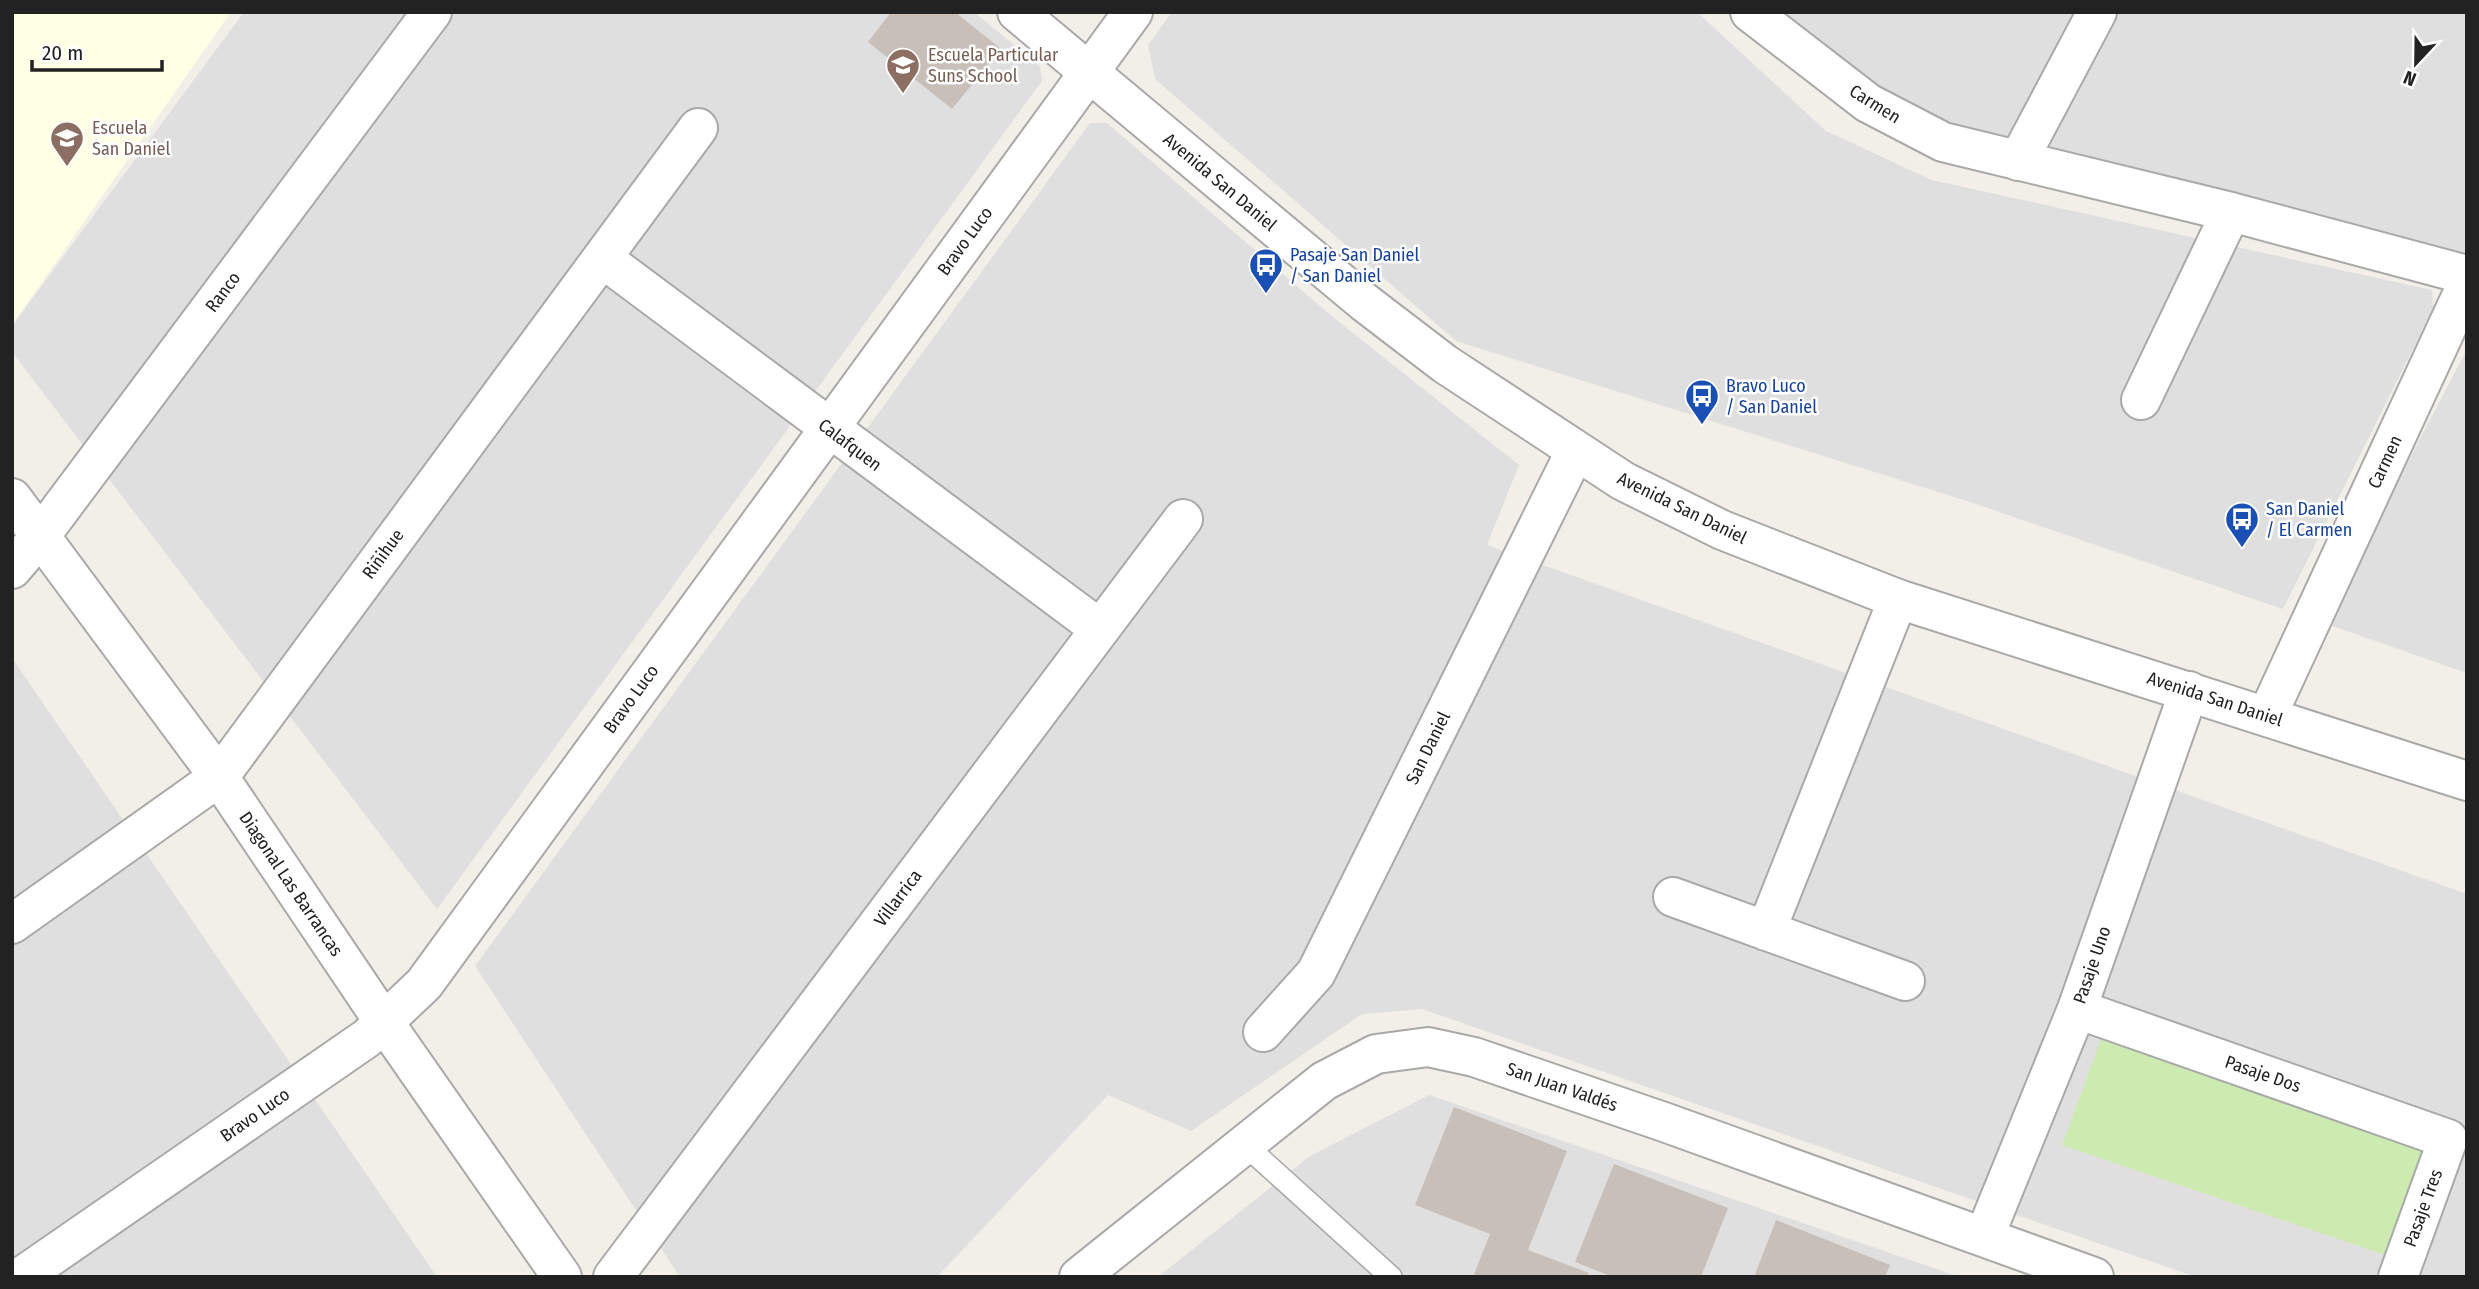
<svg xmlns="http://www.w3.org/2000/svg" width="2479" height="1289" font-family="'Fira Sans Condensed',sans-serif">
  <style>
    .residential { fill: #e0dfdf }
    .education { fill: #ffffe5 }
    .grass { fill: #cdebb0 }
    .building { fill: #c7bfb8 }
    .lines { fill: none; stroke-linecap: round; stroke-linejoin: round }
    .service-casing { stroke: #a9a9a9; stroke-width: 24 }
    .minor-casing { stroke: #a9a9a9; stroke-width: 42 }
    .tertiary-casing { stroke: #a9a9a9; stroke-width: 42 }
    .service { stroke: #fff; stroke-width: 21 }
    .minor { stroke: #fff; stroke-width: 38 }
    .tertiary { stroke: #fff; stroke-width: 38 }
    .labels { text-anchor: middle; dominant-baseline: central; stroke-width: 5; stroke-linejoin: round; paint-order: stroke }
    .education-label { font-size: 18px; fill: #785e54; stroke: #fff; text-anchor: start }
    .street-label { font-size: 18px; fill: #222; stroke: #fff }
    .transit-label { font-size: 18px; fill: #164399; stroke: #fff; text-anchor: start }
  </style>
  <rect width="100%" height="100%" fill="#f2efe9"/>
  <path class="residential" d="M244 12H974L1040 66 1042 81 437 909 12 352V326Z
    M1172 12H1697L1826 131 1932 180 2432 290 2433 309 2283 609 1970 502 1456 341 1155 79 1148 45Z
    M1775 12H2467V263L1888 106Z
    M1090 123H1107L1334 318 1519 465 1487 545 2467 894V1277H2196L1422 1009 1362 1014 1191 1131 1108 1095 937 1277H680L475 966Z
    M2467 349V673L2324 623Z
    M12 658 437 1277H12Z
    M1429 1095 1960 1277H1158L1310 1156Z"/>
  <path class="education" d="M12 12H231L12 325Z"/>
  <path class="grass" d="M2105 1029 2431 1145 2388 1256 2062 1145Z"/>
  <path class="building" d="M891 12H955L1001 49 952 109 868 42Z
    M1454 1107 1567 1151 1528 1250 1589 1273 1587 1277H1473L1490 1234 1415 1205Z
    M1614 1164 1728 1208 1701 1277H1613L1575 1262Z
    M1776 1220 1890 1265 1885 1277H1754Z"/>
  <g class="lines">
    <g class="service-casing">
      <path id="service" d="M1243 1143 1391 1277"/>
    </g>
    <g class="minor-casing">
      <path id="minor" d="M1750 12 1868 103 1943 142 2231 212 2467 275
        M2018 161 2097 12
        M602 258 1100 629
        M2141 400 2231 212
        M12 498 219 777 384 1022 562 1277
        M12 569 41 535 432 12
        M2267 716 2467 284
        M1673 897 1905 981
        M12 924 219 777 698 128
        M1766 931 1898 599
        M2077 1009 2448 1139 2398 1277
        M1263 1032 1316 973 1575 452
        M1985 1235 2077 1009 2189 691
        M21 1277 367 1038 424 984 1133 12
        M613 1277 1183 519
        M1079 1277 1324 1081 1376 1054 1428 1047 1474 1057 1664 1122 2094 1277"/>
    </g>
    <g class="tertiary-casing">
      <path id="tertiary" d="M1017 12 1364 302 1445 364 1623 481 1722 530 1898 599 2467 781"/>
    </g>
    <use href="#service" class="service"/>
    <use href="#minor" class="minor"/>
    <use href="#tertiary" class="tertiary"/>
  </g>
  <defs>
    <g id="school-pin" transform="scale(1.75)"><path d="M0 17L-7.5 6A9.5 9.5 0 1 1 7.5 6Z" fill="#8d6e63" stroke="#fff"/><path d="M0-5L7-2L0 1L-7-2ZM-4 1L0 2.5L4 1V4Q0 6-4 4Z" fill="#fff"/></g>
    <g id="bus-pin" transform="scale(1.75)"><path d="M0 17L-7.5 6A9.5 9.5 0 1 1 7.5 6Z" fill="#1a4fb4" stroke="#fff"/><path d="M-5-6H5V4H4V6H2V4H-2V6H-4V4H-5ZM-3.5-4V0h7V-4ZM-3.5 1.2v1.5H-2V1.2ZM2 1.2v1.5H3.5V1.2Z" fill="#fff"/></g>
  </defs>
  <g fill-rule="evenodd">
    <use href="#school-pin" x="903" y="65"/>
    <use href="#school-pin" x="67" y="138"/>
    <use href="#bus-pin" x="1266" y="265"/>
    <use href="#bus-pin" x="1702" y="396"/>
    <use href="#bus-pin" x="2242" y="519"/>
  </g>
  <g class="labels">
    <g class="education-label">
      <text x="928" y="55">Escuela Particular<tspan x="928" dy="21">Suns School</tspan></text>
      <text x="92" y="128">Escuela<tspan x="92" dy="21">San Daniel</tspan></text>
    </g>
    <g class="street-label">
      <text transform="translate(1875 104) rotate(32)">Carmen</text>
      <text transform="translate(1220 182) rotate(40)">Avenida San Daniel</text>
      <text transform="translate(965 241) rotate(-54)">Bravo Luco</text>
      <text transform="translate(223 292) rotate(-53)">Ranco</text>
      <text transform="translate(850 445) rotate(37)">Calafquen</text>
      <text transform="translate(2385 462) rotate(-65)">Carmen</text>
      <text transform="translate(1682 508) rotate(26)">Avenida San Daniel</text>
      <text transform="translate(383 554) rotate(-54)">Riñihue</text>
      <text transform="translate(631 699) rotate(-54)">Bravo Luco</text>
      <text transform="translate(2215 699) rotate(18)">Avenida San Daniel</text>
      <text transform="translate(1428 748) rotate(-64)">San Daniel</text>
      <text transform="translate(291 884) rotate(56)">Diagonal Las Barrancas</text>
      <text transform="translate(898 898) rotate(-53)">Villarrica</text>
      <text transform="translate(2092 965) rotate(-71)">Pasaje Uno</text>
      <text transform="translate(2263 1074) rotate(19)">Pasaje Dos</text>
      <text transform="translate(1562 1087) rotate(19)">San Juan Valdés</text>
      <text transform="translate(255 1115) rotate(-35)">Bravo Luco</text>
      <text transform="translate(2423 1208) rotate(-70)">Pasaje Tres</text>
    </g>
    <g class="transit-label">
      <text x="1290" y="255">Pasaje San Daniel<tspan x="1290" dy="21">/ San Daniel</tspan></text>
      <text x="1726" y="386">Bravo Luco<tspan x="1726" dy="21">/ San Daniel</tspan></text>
      <text x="2266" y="509">San Daniel<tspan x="2266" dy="21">/ El Carmen</tspan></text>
    </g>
  </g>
  <rect width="2479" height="1289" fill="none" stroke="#222222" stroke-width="28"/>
  <g transform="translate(2416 63) rotate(202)" stroke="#ffffff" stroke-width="5" paint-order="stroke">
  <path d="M0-5L12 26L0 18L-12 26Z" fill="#222222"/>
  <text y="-10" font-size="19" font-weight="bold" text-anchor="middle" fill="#222222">N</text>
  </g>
  <path d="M32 60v10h130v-10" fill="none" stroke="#222222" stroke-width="3.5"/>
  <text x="42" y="60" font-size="21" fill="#222222" stroke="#ffffff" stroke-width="5" paint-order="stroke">20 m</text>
</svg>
